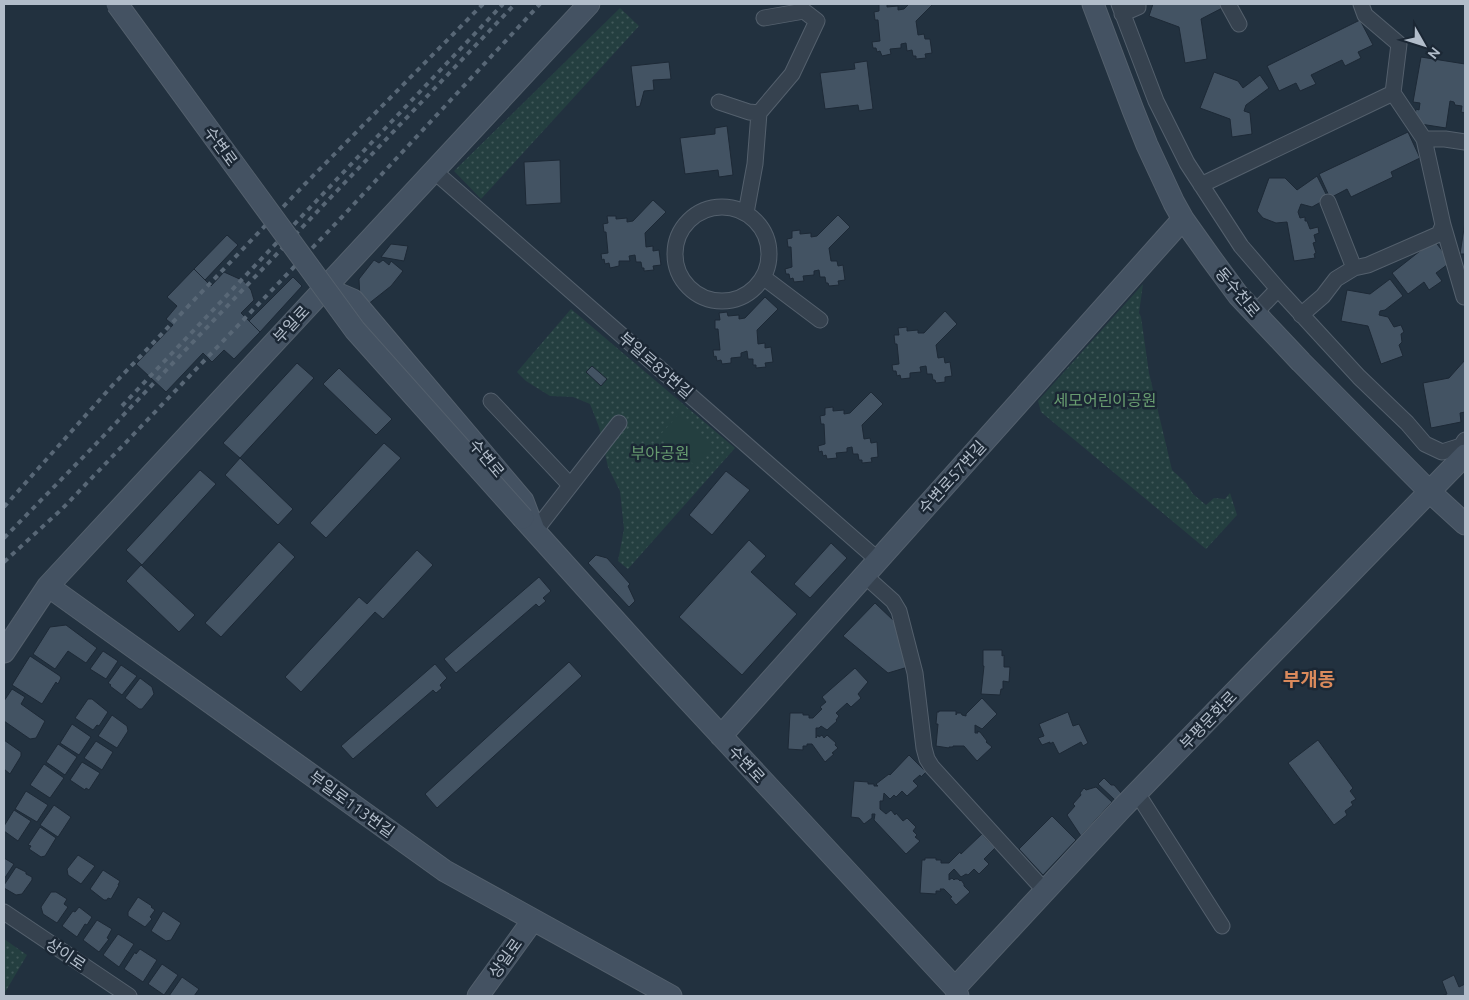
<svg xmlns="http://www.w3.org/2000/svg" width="1469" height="1000" font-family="Ubuntu,'Noto Sans KR',sans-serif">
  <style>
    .grass { fill: url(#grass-dots) }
    .garden { fill: #243f40 }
    .building { fill: #435363; stroke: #1d2936 }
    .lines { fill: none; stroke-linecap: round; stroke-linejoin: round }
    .street-casing { stroke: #54606d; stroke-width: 17 }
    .secondary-casing { stroke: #54606d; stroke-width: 23 }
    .street { stroke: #36424f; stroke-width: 15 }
    .secondary { stroke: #445262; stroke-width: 21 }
    .rail { stroke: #586776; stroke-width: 4; stroke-dasharray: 5 5; stroke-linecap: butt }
    .secondary-bridge-casing { stroke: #54606d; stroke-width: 23; stroke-linecap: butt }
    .secondary-bridge { stroke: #445262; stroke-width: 21 }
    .labels { text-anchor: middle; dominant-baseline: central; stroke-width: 5; stroke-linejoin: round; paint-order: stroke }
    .street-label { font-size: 16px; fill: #b2bdca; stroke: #1b2734 }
    .park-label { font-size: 16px; fill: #689c70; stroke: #1b2734 }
    .quarter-label { font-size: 19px; font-weight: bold; fill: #db8a5c; stroke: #1b2734 }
  </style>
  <defs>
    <pattern id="grass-dots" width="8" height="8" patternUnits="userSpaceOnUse" patternTransform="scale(1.25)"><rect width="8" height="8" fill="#243f40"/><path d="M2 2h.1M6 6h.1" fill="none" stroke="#41595a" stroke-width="1.8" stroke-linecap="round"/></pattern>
  </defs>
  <rect width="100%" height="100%" fill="#22313f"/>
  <path class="grass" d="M620 8 639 26 481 199 454 171Z
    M1143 284 1139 313 1141 317 1149 373 1172 470 1186 483 1193 494 1206 505 1214 498 1225 499 1230 493 1237 515 1206 549 1041 412 1038 401Z
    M571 309 735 448 628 569 618 561 624 529 620 491 608 467 599 427 590 404 573 397 550 396 526 381 517 372Z
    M4 939 27 955 4 994Z"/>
  <path class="garden" d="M679 414 715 447 696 467 661 434Z"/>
  <path class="building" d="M879 4H887V7L898 6V10L904 9 909 4H933L916 21 918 35 924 34 925 39H930L932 53 925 54 926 58 916 59V56H913L912 50 907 51 906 43 901 44V48L890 49 891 54 882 56 880 51 877 52 876 48H873L872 42 880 41 878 20H875L874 12 879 11Z
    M1153 4H1227L1228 5 1201 19 1207 59 1185 63 1179 27 1149 16Z
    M1360 20 1373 45 1358 52 1361 58 1345 66 1342 60 1311 75 1316 84 1300 91 1296 83 1279 91 1267 66Z
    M1421 57 1465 64V113L1461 112 1462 106 1455 105 1454 102 1450 101 1446 128 1414 123 1416 109 1419 110 1420 103 1413 102Z
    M867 61 873 109 859 111 858 105 825 109 820 73 855 69 854 63Z
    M669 62 671 79 653 80 654 90 644 91 640 106 636 107 631 66Z
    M1214 72 1238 81 1243 88 1260 75 1269 88 1246 105 1244 111 1250 113 1252 134 1232 137 1230 119 1200 108Z
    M727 126 733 175 719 177 718 170 685 174 680 138 715 134V128Z
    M1408 132 1420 158 1391 172 1393 177 1351 197 1347 189 1330 198 1319 174Z
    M560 160 561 203 526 205 524 162Z
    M1317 176 1328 198 1312 207 1301 204 1298 212 1300 218 1305 217V221H1307L1310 229 1318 227 1319 233 1314 235 1316 242 1313 243 1316 253 1314 254 1315 258 1294 261 1287 222 1276 223 1263 218 1257 211 1269 178H1285L1297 190Z
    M653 200 666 212 645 233 646 247 653 246V251L659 250 661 265 653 266 654 270 644 271V268H642L641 262H636L635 255 629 256 630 261H619V266L610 268 609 263 605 264 604 259 602 260 601 254 608 253 606 232H604L603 224 608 223 607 216H616V219L627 218V222L633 221Z
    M838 215 850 227 829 248 831 261H837L838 266 843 265 845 280 838 281 839 285 829 286 828 283H826L825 277H820L819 270 814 271V275L803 276 804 281 794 282 793 278 790 279 789 274H786L785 269 792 267 791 247H788L787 239 792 238V231L800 230V234L811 233V237L817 236Z
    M1465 222V254H1460Z
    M227 235 238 245 205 280 194 269Z
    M1434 240 1451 262 1436 273 1442 281 1429 290 1424 282 1408 294 1392 273Z
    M391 244 408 246 404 261 381 257Z
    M374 260 379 263 383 260 389 265 391 261 403 271 391 286 367 305 360 299 359 279Z
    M194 269 211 286 224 272 244 281 251 290 254 300 241 313 260 332 234 359 224 350 212 362 203 353 166 392 136 364 173 325 166 319 177 306 167 297Z
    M293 277 302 286 260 332 249 321Z
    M1390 279 1403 296 1385 310 1380 311 1379 315 1388 317 1394 327 1401 325 1404 332 1401 334 1402 342 1399 345 1403 356 1381 364 1368 326 1341 321 1347 290 1370 294Z
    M765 297 778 309 757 330 758 344 765 343V348L771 347 773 362 765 363 766 367 756 368V365H753V359H748L747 351 741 353V357L731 358V363L722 364 721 360 717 361 716 356 714 357 713 350H720L718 329H715V320H720L719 313 727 312 728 316 739 315V319L745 318Z
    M945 311 957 324 936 345 938 358 944 357 945 363 950 362 952 376 945 377V382L936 383 935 380H933L932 374H927L926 366 920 367 921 372 910 373V378L901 379 900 375 897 376 896 371H893L892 365 899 364 897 344H895L894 335H899L898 328 907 327V331L918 330V333H924Z
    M1465 360V412L1460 413 1461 422 1431 428 1423 383 1449 378Z
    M297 363 314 378 240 458 223 443Z
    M592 366 607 379 601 386 586 372Z
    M339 368 392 419 376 435 323 384Z
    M871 392 883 404 862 425 864 439 870 438 871 443 877 442 878 457 871 458 872 462 862 463V460H859L858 454H853L852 447 847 448V452L836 453 837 458 827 459 826 455 823 456 822 451 819 452 818 446 825 444 824 424H821L820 416 825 415V408L833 407V411L844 410V414L850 413Z
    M384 443 401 458 326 538 310 523Z
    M240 458 293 509 278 525 225 475Z
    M200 470 216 484 142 565 126 550Z
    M726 471 750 490 712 535 689 515Z
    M749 540 766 556 751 572 797 614 742 675 679 617Z
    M279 542 295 557 221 637 205 623Z
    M831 543 847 558 810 598 794 584Z
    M417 550 433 565 383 619 375 612 301 692 285 677 359 597 367 604Z
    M596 555 607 558 630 584 628 586 635 601 629 607 588 563Z
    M141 565 195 615 179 632 126 581Z
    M539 577 551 591 543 598 546 601 539 607 536 604 456 673 444 659Z
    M875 603 894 621 908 667 888 673 843 636Z
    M66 625 97 648 86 663 68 651 55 669 33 654 50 627Z
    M983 650H1002V656L1004 655V667H1010L1009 682 1003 681V689H1001L1000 695 981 694 984 666H983Z
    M103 651 118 661 106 679 90 669Z
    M30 656 60 676 61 678 58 684 56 682 42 704 12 685Z
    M569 662 582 676 437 808 425 794Z
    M435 664 447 678 440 685 442 688 436 693 433 690 353 759 341 746Z
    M121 665 137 676 122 695 110 686 111 685 108 683Z
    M855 668 868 682 858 694 861 698 851 707 847 703 836 713 839 716 836 720 837 721 827 730 821 726 819 728H816V738L818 735 819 737 822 735 824 738 827 735 836 743 835 745 838 748 832 753 834 754 825 762 812 744H807V746H803V750L788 749 790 713H803V715H809V718H813L822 709 820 707 826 702 822 697Z
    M140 678 152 687 154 694 142 709H139L125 698Z
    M12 689 25 697 21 704 45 721 36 738 30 739 4 721V701Z
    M982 698 997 714 982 729 975 725V733H978L977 731 980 732 987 741 986 742 992 747 977 761 964 746H953V747H949V748L936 746 938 724H936L937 712H939V711H956V715L957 713H961L962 715 966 716V714Z
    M88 699H92L108 712 99 726 97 725 93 730 75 718Z
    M1068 712 1073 726 1079 724 1088 743 1083 746 1081 742 1059 754 1053 742 1050 744V742L1042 745 1038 738 1044 736 1039 724Z
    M112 715 127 726 128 731 117 748 98 736Z
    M72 724 91 737 79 755 60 743Z
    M4 740 21 752V756L10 774 4 769Z
    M1318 740 1353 788 1350 791 1356 799 1351 802 1353 805 1345 811 1347 815 1334 825 1288 763Z
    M96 741 113 752 102 770 84 758Z
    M58 744 77 757 65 775 46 762Z
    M909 755 926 772 921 777 920 775 913 781 918 786 907 796 902 791 896 797 894 795 890 799 884 793 883 801H880V809L886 814 891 810 895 815 896 813 903 821 907 818 916 827 913 831 917 835 915 837 920 841 906 854 874 820 875 814H872V818L864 824 859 818 851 817 854 781 868 782V784H874V786H878L876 784 889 774 890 775Z
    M82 762 100 773 89 790 86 788 85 790 70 780Z
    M44 764 64 778 50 798 30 785Z
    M1104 778 1111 785H1114L1122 794 1115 800 1098 784Z
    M1096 787 1112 802 1081 836 1067 815 1075 806 1073 804 1081 795 1080 793 1084 788 1086 790Z
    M26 791 48 805 37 822 15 809Z
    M54 805 71 817 58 837 40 825Z
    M14 810 31 821 18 841 4 831V826Z
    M1052 816 1076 840 1043 875 1019 849Z
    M40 827 56 838 45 856 41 857 29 849 31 846 28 845Z
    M982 834 995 848 984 859 989 864 979 874 974 869 968 875 966 874 961 877 954 869 949 874V880L952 878 954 880 955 879H958L960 881 961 880 964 884V886L970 892 956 905 950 898 952 897 944 889H940L941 891H936V894L920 893 922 860H925V858H936V860H941V863H949L960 852 961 854Z
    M78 855 95 866 81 884 68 875 67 869Z
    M4 858 14 864 4 879Z
    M16 867 26 872V874L32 877V880L22 894 16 895 4 888V885Z
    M103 870 120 881 118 885H119L111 899 108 898 107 900H104L90 889Z
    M51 892H56L67 899 64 904 68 907 57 923 43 914 41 907Z
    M138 897 152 906 151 907 155 910 150 917 152 919 145 927 128 916V912Z
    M79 907 92 917 87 925 85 924 77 937 62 926 73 911 75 912Z
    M163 911 181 923 171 940 166 941 151 931Z
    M97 920 112 929 107 938 109 939 99 952 83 940Z
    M118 934 134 944 119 967 103 955Z
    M140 949 157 960 143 982 124 969 135 952 136 954Z
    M162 964 178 975 164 995 148 984Z
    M1454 975 1459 987 1465 984V996H1441L1447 994 1442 981Z
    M182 977 199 989 194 996H169Z"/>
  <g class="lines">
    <g class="street-casing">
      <path id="street" d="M1119 4 1156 101 1187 163 1241 246 1278 289
        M1228 4 1239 24
        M1361 4 1365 15 1399 44 1393 93
        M1122 14 1138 7V4
        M719 102 749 112 759 113
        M434 171 878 560
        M1201 185 1393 93 1424 139
        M1328 202 1354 268 1368 265 1439 234 1443 225
        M675 254a47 47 0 1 1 94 0a47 47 0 1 1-94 0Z
        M746 213 755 164 759 113 792 74 817 21 804 11 764 18
        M763 277 820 320
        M1464 297 1443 225 1424 139H1445L1465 142
        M1255 313 1278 289 1359 377 1407 423 1425 444 1442 452 1461 446 1465 440
        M1301 315 1323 296 1336 279 1354 268
        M491 401 570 485
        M535 531 619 423
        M864 575 893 601 899 611 915 673 924 748 927 759 932 767 1045 891
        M1137 793 1222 926
        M4 912 129 996"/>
    </g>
    <g class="secondary-casing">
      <path id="secondary" d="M1093 4 1133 110 1147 145 1174 203 1183 219 1210 257 1238 295 1301 362 1430 492 1465 524
        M325 288 353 300 523 501 534 530
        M523 518 650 659 955 988 958 996
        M48 586 445 871 671 996
        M4 652 48 586 589 4
        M721 736 1183 219
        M955 988 1122 808 1465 455
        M478 996 533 920"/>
    </g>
    <use href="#street" class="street"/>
    <use href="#secondary" class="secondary"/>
    <path class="rail" d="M122 406 503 4
      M4 507 111 387 305 184 483 4
      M4 538 92 448 515 4
      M4 562 63 508 341 218 540 4"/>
    <g class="secondary-bridge-casing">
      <path id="secondary-bridge" d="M117 4 355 330 523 518"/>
    </g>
    <use href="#secondary-bridge" class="secondary-bridge"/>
  </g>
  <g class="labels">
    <g class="street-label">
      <text transform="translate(221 146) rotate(54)">수변로</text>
      <text transform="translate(1238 292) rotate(50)">동수천로</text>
      <text transform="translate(291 324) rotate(-47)">부일로</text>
      <text transform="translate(656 365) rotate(41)">부일로83번길</text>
      <text transform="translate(487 458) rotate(50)">수변로</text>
      <text transform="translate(952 477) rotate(-48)">수변로57번길</text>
      <text transform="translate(1208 720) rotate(-46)">부평문화로</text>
      <text transform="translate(747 764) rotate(47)">수변로</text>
      <text transform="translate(352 804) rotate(36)">부일로113번길</text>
      <text transform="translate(66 954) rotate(34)">상이로</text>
      <text transform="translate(505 958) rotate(-54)">상일로</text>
    </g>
    <g class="park-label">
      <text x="1105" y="400">세모어린이공원</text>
      <text x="660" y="453">부아공원</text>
    </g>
    <g class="quarter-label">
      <text x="1309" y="679">부개동</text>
    </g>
  </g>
  <rect width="1469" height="1000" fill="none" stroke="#b2bdca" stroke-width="10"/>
  <g transform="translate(1424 45) rotate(129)" stroke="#1b2734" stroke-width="4" paint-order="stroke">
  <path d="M0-4L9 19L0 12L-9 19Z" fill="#b2bdca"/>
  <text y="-8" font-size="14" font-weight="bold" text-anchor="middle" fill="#b2bdca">N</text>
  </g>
</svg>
